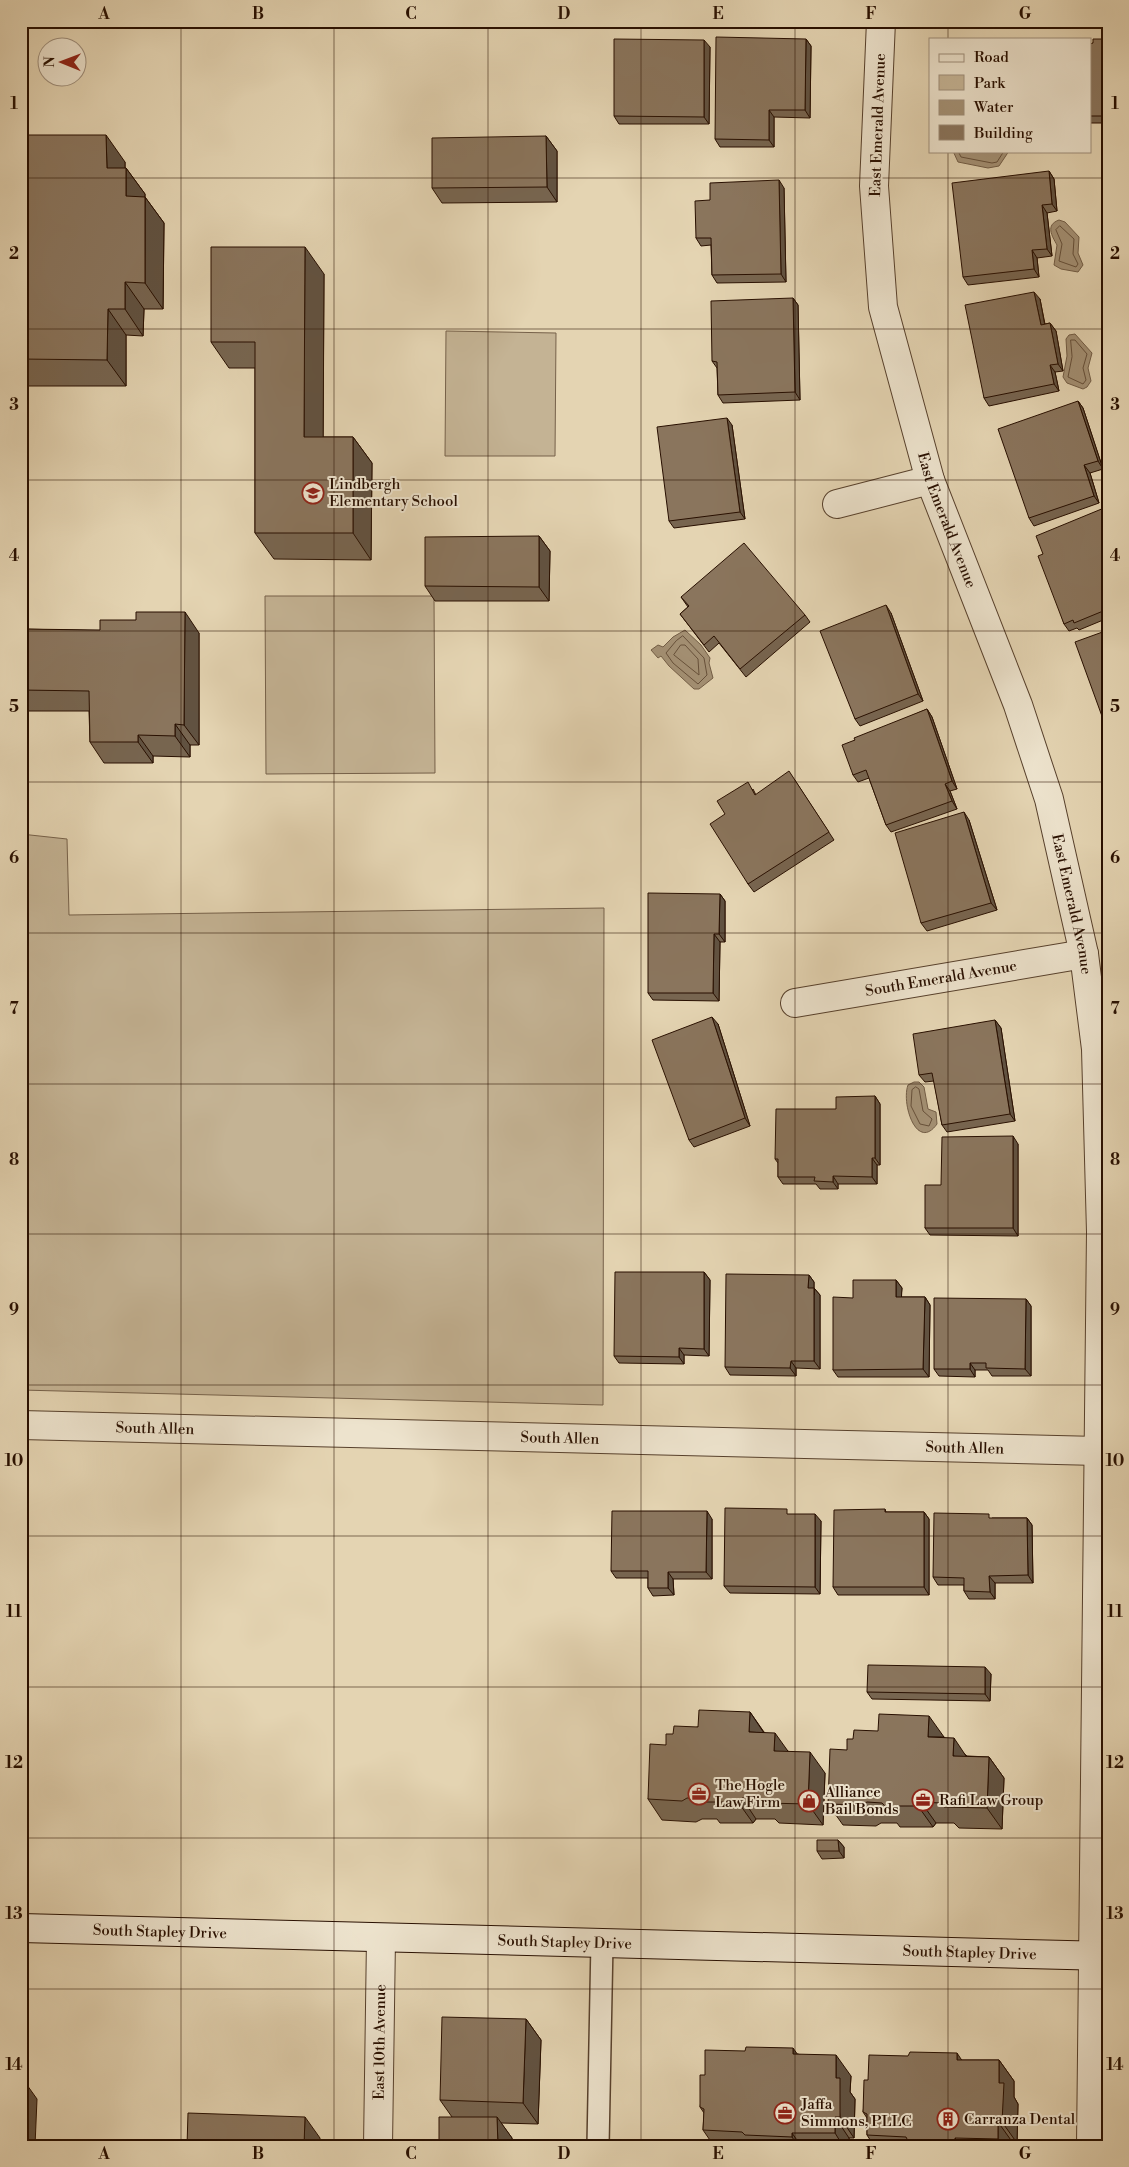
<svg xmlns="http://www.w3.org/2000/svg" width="1129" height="2167" font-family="'Libre Bodoni',serif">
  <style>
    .green { fill: #c4b394; stroke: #76614a }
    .water { fill: #a49175; stroke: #725d46 }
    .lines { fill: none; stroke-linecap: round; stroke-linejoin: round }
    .shore { stroke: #66503a; stroke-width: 1 }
    .lane-casing { stroke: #57402c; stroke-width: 24 }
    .street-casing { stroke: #57402c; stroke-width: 30 }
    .secondary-casing { stroke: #280f00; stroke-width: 30 }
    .lane { stroke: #ede3cd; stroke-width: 21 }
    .street { stroke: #ede3cd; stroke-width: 28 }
    .secondary { stroke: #ede3cd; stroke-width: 28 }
    .wall { fill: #776550; stroke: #280f00 }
    .shaded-wall { fill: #615241; stroke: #280f00 }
    .building { fill: #8a755d; stroke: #280f00 }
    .grid { fill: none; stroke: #280f00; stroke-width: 1; stroke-opacity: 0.55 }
    .labels { text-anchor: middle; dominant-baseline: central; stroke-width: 4; stroke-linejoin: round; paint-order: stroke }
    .street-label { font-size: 15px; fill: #280f00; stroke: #ede3cd }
    .poi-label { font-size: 15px; fill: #280f00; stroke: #ede3cd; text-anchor: start }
    .neatline { fill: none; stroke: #280f00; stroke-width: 2 }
    .grid-label { font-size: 16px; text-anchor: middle; font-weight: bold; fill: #280f00 }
  </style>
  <rect width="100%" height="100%" fill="#e4d4b2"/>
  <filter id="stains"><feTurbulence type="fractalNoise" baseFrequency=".004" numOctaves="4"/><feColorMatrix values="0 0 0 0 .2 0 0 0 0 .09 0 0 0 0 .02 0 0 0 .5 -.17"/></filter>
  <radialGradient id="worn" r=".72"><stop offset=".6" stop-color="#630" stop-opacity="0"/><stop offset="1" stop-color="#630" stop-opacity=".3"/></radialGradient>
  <path class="green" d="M446 331 556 333 555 456H445Z
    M265 596H434L435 773 266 774Z
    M21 834 67 839 69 915 604 908 603 1405 21 1390Z"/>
  <path class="water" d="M953 151H1009L999 166 988 168 958 162Z
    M1059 220 1065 222 1079 237 1078 253 1083 265 1078 272 1061 269 1054 265 1057 245C1052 236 1045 225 1059 220Z
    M1075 334 1092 353 1088 368 1091 381 1087 387 1083 389 1067 383 1063 377 1067 356 1066 339 1069 335Z
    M685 630 701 645 710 658 709 663 713 678 699 689H694L669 666 661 656 658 658 651 650 658 645 663 647 673 637Z
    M919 1082 924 1087 928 1109 936 1112 937 1124C917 1152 901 1104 908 1085L914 1082Z"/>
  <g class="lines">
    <path class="shore" d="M958 151 961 157 992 163 997 162 1004 151
      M1060 226 1074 239 1073 254 1078 264 1076 267 1059 261 1062 244 1056 230Z
      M1071 340H1075L1087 354 1083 368 1086 380 1083 384 1068 377 1072 357Z
      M683 636 704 658 707 675 698 684 673 663 666 653 676 641Z
      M681 645H685L698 659 699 675 674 655Z
      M916 1087 919 1089 923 1111 932 1119 929 1126 920 1124 911 1106 912 1090Z"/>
    <g class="lane-casing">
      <path id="lane" d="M598 2146 602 1942"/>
    </g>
    <g class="street-casing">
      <g id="street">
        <path id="s1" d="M881 21 874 186 883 307 930 480 1018 705 1049 799 1084 954 1096 1049 1101 1232 1091 2146"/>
        <path d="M837 504 930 480"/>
        <path id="s2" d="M795 1003 1084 954"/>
        <path id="s3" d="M21 1425 1098 1451"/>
        <path id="s4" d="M378 2146 381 1938"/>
      </g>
    </g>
    <g class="secondary-casing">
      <g id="secondary">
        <path id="s5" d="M21 1928 1108 1956"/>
      </g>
    </g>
    <use href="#lane" class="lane"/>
    <use href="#street" class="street"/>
    <use href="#secondary" class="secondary"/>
  </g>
  <path class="wall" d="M806 39 811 46 810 118 774 117V147H720L715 139Z
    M1108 39V123H1090V44L1093 43Z
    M710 47 709 124H619L614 116Z
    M21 135 125 162V168H126L145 194V197L164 223 163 309H144L143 336 126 335V386H21Z
    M546 136 557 151V202L442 203 432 188Z
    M1049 171 1054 179 1057 211 1047 213 1052 256 1037 258 1039 277 968 285 963 277Z
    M784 188 786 282 717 283 712 275 711 245 701 246 696 238 710 200Z
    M324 274 323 437H353L372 463 371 560 274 559 255 533V368H229L211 342Z
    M793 298 798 305 800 400 723 403 718 395 717 368 712 361Z
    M1040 299 1045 324 1050 323 1056 331 1063 371 1055 372 1059 391 989 406 984 398Z
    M1078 401 1083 408 1103 469 1090 473 1099 503 1034 526 1029 518Z
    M732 425 745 519 674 528 669 521Z
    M1104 508 1108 513V618L1079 630 1077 628 1069 631 1064 624 1043 554Z
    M539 536 550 551 549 601H435L425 586Z
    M681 597 805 615 810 622 746 677 719 643 709 652 680 614 688 607Z
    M891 613 923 701 860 726 855 719Z
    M21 629 199 633V745H190V757L153 756V763H104L90 742 89 711H21Z
    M927 709 932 717 957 789 950 791 957 809 891 832 886 825 869 778 858 782 853 775 855 740Z
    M794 779 834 840 754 892 748 884 725 814 753 789 756 795Z
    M969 820 997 910 927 931 921 923Z
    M720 894 725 901V942H720L719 1001 653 1000 648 993Z
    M995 1020 1001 1028 1015 1121 947 1132 942 1125 934 1081 925 1082 919 1075Z
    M718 1024 750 1126 694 1147 689 1140Z
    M875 1096 880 1104V1165H877V1184H838V1189H820L816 1184H783L778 1177V1163L775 1159 836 1109Z
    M1018 1144V1236L930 1235 925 1228 941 1185Z
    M704 1272 710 1280 709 1356 684 1355V1364L619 1363 614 1356Z
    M809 1275 814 1282V1288L820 1295V1369L796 1368V1376L730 1375 725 1367Z
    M896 1280 902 1288 901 1297H925L930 1305 929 1377H838L833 1370 853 1298Z
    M1026 1299 1031 1306V1376H992L988 1370H975V1377L939 1376 934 1369Z
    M885 1509 886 1512H924L929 1519V1595H838L833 1587Z
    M992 1518H1027L1032 1525 1033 1583H995V1599H969L964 1591V1585H938L933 1577Z
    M712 1519V1579H673L674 1595 653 1596 648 1588V1578H616L611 1571Z
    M821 1521 820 1594 730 1593 724 1586Z
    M991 1674 990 1701 872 1699 867 1692Z
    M750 1712 764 1732 788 1751 825 1773 823 1825 779 1823 775 1819H756L753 1823H720L717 1819H702L696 1822 662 1820 648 1799 666 1745 673 1734Z
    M944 1737 967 1756 989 1757 1004 1778 1002 1829 959 1828 954 1823H936L933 1827H900L897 1823H881L876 1826 843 1825 828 1804 847 1750Z
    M838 1840 844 1847V1858L822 1859 817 1851Z
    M526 2019 541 2040 538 2124 501 2123 512 2138V2146H439L452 2117 440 2100Z
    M798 2054 851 2076 850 2092 855 2099 854 2138H849V2146H714L703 2130 704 2113 700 2107 705 2075Z
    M961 2060H999L1014 2081V2097L1018 2104 1017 2143H1013V2146H874L867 2135V2118L863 2112 868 2080Z"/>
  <path class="shaded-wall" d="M806 39 811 46 810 118 805 110Z
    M704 40 710 47 709 124 704 117Z
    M769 110 774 117V147L769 140Z
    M106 135 125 162V195L107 168Z
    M546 136 557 151V202L547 187Z
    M126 168 145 194 144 223 126 196Z
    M1049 171 1054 179 1057 211 1052 204Z
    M779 180 784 188 786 282 781 274Z
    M145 197 164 223 163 309 145 283Z
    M1042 205 1047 213 1052 256 1047 249Z
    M305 247 324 274 323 463 304 437Z
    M1032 250 1037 258 1039 277 1034 269Z
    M125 282 144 309 143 336 125 309Z
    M1034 292 1040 299 1046 332 1041 325Z
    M793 298 798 305 800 400 795 392Z
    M108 309 126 335V386L107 360Z
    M1050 323 1056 331 1063 371 1058 364Z
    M1050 365 1055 372 1059 391 1054 384Z
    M1078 401 1083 408 1103 469 1098 461Z
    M727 418 732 425 745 519 740 512Z
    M353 437 372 463 371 560 353 533Z
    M1084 465 1090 473 1099 503 1094 496Z
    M539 536 550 551 549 601 539 587Z
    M886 605 891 613 923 701 918 694Z
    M185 612 199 633V745L184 725Z
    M927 709 932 717 957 789 952 781Z
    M175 724 190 745V757L175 736Z
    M138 735 153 756V763L138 742Z
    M945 784 950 791 957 809 952 801Z
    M964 812 969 820 997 910 991 903Z
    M720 894 725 901V942L719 934Z
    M714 934 720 942 719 1001 713 993Z
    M712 1017 718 1024 750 1126 745 1118Z
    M995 1020 1001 1028 1015 1121 1010 1114Z
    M875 1096 880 1104V1165L875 1158Z
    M1013 1136 1018 1144V1236L1013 1228Z
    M872 1158 877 1165V1184L872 1177Z
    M833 1176 838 1184V1189L833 1182Z
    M704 1272 710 1280 709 1356 704 1349Z
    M809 1275 814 1282V1295L808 1288Z
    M896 1280 902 1288 901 1305 896 1297Z
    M814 1288 820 1295V1369L814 1361Z
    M925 1297 930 1305 929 1377 923 1369Z
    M1026 1299 1031 1306V1376L1025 1369Z
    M679 1348 684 1355V1364L679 1357Z
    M791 1361 796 1368V1376L790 1368Z
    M970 1363 975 1370V1377L970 1369Z
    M707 1511 712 1519V1579L706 1572Z
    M924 1512 929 1519V1595L924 1587Z
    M815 1514 821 1521 820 1594 815 1587Z
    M1027 1518 1032 1525 1033 1583 1028 1575Z
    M668 1572 673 1579 674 1595 668 1588Z
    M989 1576 995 1583V1599L990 1592Z
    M985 1667 991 1674 990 1701 985 1694Z
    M750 1712 764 1733 749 1732Z
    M929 1716 944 1737H928Z
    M775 1733 790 1754 774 1751Z
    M954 1738 968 1759 953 1756Z
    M810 1752 825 1773 823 1825 808 1804Z
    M989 1757 1004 1778 1002 1829 987 1808Z
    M742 1798 756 1819 753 1823 738 1802Z
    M921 1802 936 1823 933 1827 918 1806Z
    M838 1840 844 1847V1858L839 1851Z
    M526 2019 541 2040 538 2124 523 2103Z
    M793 2048 808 2069 793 2054Z
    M957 2053 971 2074 957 2060Z
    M836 2055 851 2076 850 2092 855 2099 854 2138 840 2117 836 2078Z
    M999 2060 1014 2081V2097L1018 2104 1017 2143 1002 2122 999 2083Z
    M27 2085 37 2099 35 2146H24Z
    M305 2117 320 2138V2146H304Z
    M497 2117 512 2138V2146H498Z
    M835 2117 849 2138V2146H843L835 2133Z
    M998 2122 1013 2143V2146H1003L998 2139Z
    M792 2133 801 2146H798L792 2137Z
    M955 2138 960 2146H958L955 2142Z"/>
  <path class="building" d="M716 37 806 39 805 110H769V140L715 139Z
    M614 39 704 40V117L614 116Z
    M1093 39H1108V116H1090V44L1093 43Z
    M21 135H106L107 168H126V196L145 197V283L125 282V309H108L107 360 21 359Z
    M546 136 547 187 432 188V138Z
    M1049 171 1052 204 1042 205 1047 249 1032 250 1034 269 963 277 952 183Z
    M779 180 781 274 712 275 711 238H696L695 201 710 200V183Z
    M211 247H305L304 437H353V533H255V342H211Z
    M1034 292 1041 325 1050 323 1058 364 1050 365 1054 384 984 398 965 305Z
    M793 298 795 392 718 395 717 362 712 361 711 301Z
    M1078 401 1098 461 1084 465 1094 496 1029 518 998 429Z
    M727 418 740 512 669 521 657 427Z
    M1104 508 1108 518V609L1074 623 1073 620 1064 624 1038 556 1043 554 1036 536Z
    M539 536V587L425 586V537Z
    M744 543 805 615 740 669 714 636 704 645 680 614 689 606 681 597Z
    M886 605 918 694 855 719 820 631Z
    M136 612H185L184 725 175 724V736L138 735V742H90L89 691 21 690V629L100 630V620H136Z
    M1108 630V730H1107L1075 642Z
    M927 709 952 781 945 784 952 801 886 825 866 770 853 775 842 745 855 740 854 738Z
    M789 771 829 832 748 884 710 824 725 814 717 801 748 782 755 795Z
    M964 812 991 903 921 923 895 833Z
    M648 893 720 894 719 934H714L713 993H648Z
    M712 1017 745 1118 689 1140 652 1040Z
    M995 1020 1010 1114 942 1125 932 1073 919 1075 913 1034Z
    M875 1096V1158H872V1177L833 1176V1182L814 1181 815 1177H778V1159H775L776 1109H836V1097Z
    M1013 1136V1228H925V1185H941L942 1137Z
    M615 1272H704V1349L679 1348V1357L614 1356Z
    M726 1274 809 1275 808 1288H814V1361H791L790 1368 725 1367Z
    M853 1280H896V1297H925L923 1369 833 1370V1297L853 1298Z
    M934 1298 1026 1299 1025 1369 986 1368V1363H970V1369H934Z
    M725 1508 787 1509V1514H815V1587L724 1586Z
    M885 1509V1512H924V1587H833L834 1510Z
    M612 1511H707L706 1572H668V1588H648V1571H611Z
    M934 1513 989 1514V1518H1027L1028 1575 989 1576 990 1592 964 1591V1578L933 1577Z
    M868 1665 985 1667V1694L867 1692Z
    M699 1710 750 1712 749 1732 775 1733 774 1751 810 1752 808 1804 765 1803 760 1798H742L738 1802H706L703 1798H687L682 1801 648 1799 650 1744 666 1745V1734H673L674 1726 698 1727Z
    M879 1714 929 1716 928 1737 954 1738 953 1756 989 1757 987 1808 944 1807 940 1803 921 1802 918 1806H885L882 1803 867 1802 861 1805 828 1804 830 1749 847 1750V1739H853L854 1730 878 1731Z
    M817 1840H838L839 1851H817Z
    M442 2017 526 2019 523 2103 440 2100Z
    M746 2047 793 2048V2054L836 2055V2078H840V2117H835V2133H792V2137L745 2135 742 2132 703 2130 704 2109 700 2107V2075H705V2050L745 2051Z
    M910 2052 957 2053V2060H999V2083H1004L1002 2122H998V2139L955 2138V2142L908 2141 906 2137 867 2135V2114L863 2112 864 2080H868L869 2055 908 2056Z
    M21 2084 27 2085 24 2146H21Z
    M188 2113 305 2117 304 2146H187Z
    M439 2117H497L498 2146H439Z"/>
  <path class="grid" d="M181 21V2146M334 21V2146M488 21V2146M641 21V2146M795 21V2146M948 21V39M948 151V2146M21 178H1108M21 329H1108M21 480H1108M21 631H1108M21 782H1108M21 933H1108M21 1084H1108M21 1234H1108M21 1385H1108M21 1536H1108M21 1687H1108M21 1838H1108M21 1989H1108"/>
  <defs>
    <g id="school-ring" transform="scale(1.125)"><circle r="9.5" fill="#ede3cd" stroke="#8f2418" stroke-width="1.5"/><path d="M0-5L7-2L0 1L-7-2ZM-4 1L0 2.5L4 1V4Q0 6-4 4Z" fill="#8f2418"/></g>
    <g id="office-ring" transform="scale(1.125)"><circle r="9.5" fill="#ede3cd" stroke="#8f2418" stroke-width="1.5"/><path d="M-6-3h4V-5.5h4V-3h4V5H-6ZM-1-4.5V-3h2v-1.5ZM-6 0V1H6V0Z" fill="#8f2418"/></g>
    <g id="shop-ring" transform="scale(1.125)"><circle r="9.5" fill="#ede3cd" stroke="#8f2418" stroke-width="1.5"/><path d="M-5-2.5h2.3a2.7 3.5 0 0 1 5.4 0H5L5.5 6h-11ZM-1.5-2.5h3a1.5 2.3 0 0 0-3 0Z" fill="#8f2418"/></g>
    <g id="building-ring" transform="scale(1.125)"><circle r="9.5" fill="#ede3cd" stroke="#8f2418" stroke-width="1.5"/><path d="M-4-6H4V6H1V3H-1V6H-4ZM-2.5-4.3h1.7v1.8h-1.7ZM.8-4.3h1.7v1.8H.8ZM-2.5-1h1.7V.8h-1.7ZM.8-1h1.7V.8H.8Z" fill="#8f2418"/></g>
  </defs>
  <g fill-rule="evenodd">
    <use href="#school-ring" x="313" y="493"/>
    <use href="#office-ring" x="699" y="1794"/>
    <use href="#office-ring" x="923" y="1800"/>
    <use href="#shop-ring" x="809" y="1801"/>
    <use href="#office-ring" x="785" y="2113"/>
    <use href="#building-ring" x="948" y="2119"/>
  </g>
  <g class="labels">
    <g class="street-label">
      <text transform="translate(878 125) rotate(-88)">East Emerald Avenue</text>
      <text stroke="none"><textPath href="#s1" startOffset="509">East Emerald Avenue</textPath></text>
      <text stroke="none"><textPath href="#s1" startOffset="914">East Emerald Avenue</textPath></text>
      <text stroke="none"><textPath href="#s2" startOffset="148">South Emerald Avenue</textPath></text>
      <text stroke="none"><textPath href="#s3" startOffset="134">South Allen</textPath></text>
      <text stroke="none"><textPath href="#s3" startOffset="539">South Allen</textPath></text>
      <text stroke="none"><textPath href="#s3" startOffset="944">South Allen</textPath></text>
      <text stroke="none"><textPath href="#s5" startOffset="139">South Stapley Drive</textPath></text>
      <text stroke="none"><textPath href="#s5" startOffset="544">South Stapley Drive</textPath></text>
      <text stroke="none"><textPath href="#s5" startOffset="949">South Stapley Drive</textPath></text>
      <text stroke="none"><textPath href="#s4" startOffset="104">East 10th Avenue</textPath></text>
    </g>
    <g class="poi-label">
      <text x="329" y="484">Lindbergh<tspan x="329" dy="17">Elementary School</tspan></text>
      <text x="715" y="1785">The Hogle<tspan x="715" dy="17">Law Firm</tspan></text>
      <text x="825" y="1792">Alliance<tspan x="825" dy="17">Bail Bonds</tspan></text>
      <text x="939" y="1800">Rafi Law Group</text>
      <text x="801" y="2104">Jaffa<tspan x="801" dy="17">Simmons, PLLC</tspan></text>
      <text x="964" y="2119">Carranza Dental</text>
    </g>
  </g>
  <rect width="1129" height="2167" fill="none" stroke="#e4d4b2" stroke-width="55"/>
  <rect x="929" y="38" width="162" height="115" fill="#ede3cd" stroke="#9e8e7b"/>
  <rect x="939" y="54" width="25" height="8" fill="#ede3cd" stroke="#9e8e7b"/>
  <text x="974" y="62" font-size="15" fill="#280f00">Road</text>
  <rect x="939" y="75" width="25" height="15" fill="#c4b394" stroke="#9e8e7b"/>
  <text x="974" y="88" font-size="15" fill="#280f00">Park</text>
  <rect x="939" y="100" width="25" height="15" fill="#a49175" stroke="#9e8e7b"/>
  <text x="974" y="112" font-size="15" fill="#280f00">Water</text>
  <rect x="939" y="125" width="25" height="15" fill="#8a755d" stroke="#9e8e7b"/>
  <text x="974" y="138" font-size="15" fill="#280f00">Building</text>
  <g transform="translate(62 62) rotate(271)"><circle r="24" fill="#ede3cd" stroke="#9e8e7b"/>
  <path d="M0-4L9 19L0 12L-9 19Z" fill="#8f2418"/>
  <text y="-8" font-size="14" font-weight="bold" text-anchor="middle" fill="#280f00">N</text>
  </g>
  <rect x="28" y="28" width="1074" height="2112" class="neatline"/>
  <g class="grid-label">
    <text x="104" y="19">A</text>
    <text x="258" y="19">B</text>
    <text x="411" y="19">C</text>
    <text x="564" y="19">D</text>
    <text x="718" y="19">E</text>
    <text x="871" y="19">F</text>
    <text x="1025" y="19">G</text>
    <text x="14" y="109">1</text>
    <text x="1115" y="109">1</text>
    <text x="14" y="259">2</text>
    <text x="1115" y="259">2</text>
    <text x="14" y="410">3</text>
    <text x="1115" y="410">3</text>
    <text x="14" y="561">4</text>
    <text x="1115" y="561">4</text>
    <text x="14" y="712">5</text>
    <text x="1115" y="712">5</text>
    <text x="14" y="863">6</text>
    <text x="1115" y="863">6</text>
    <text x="14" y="1014">7</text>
    <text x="1115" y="1014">7</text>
    <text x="14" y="1165">8</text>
    <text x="1115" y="1165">8</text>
    <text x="14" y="1315">9</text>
    <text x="1115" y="1315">9</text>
    <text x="14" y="1466">10</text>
    <text x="1115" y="1466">10</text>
    <text x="14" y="1617">11</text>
    <text x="1115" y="1617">11</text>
    <text x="14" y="1768">12</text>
    <text x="1115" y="1768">12</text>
    <text x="14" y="1919">13</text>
    <text x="1115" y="1919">13</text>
    <text x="14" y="2070">14</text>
    <text x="1115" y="2070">14</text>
    <text x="104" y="2159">A</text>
    <text x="258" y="2159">B</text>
    <text x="411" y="2159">C</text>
    <text x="564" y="2159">D</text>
    <text x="718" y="2159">E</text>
    <text x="871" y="2159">F</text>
    <text x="1025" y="2159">G</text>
  </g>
  <rect width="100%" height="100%" filter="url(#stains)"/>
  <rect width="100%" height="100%" fill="url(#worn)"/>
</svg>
